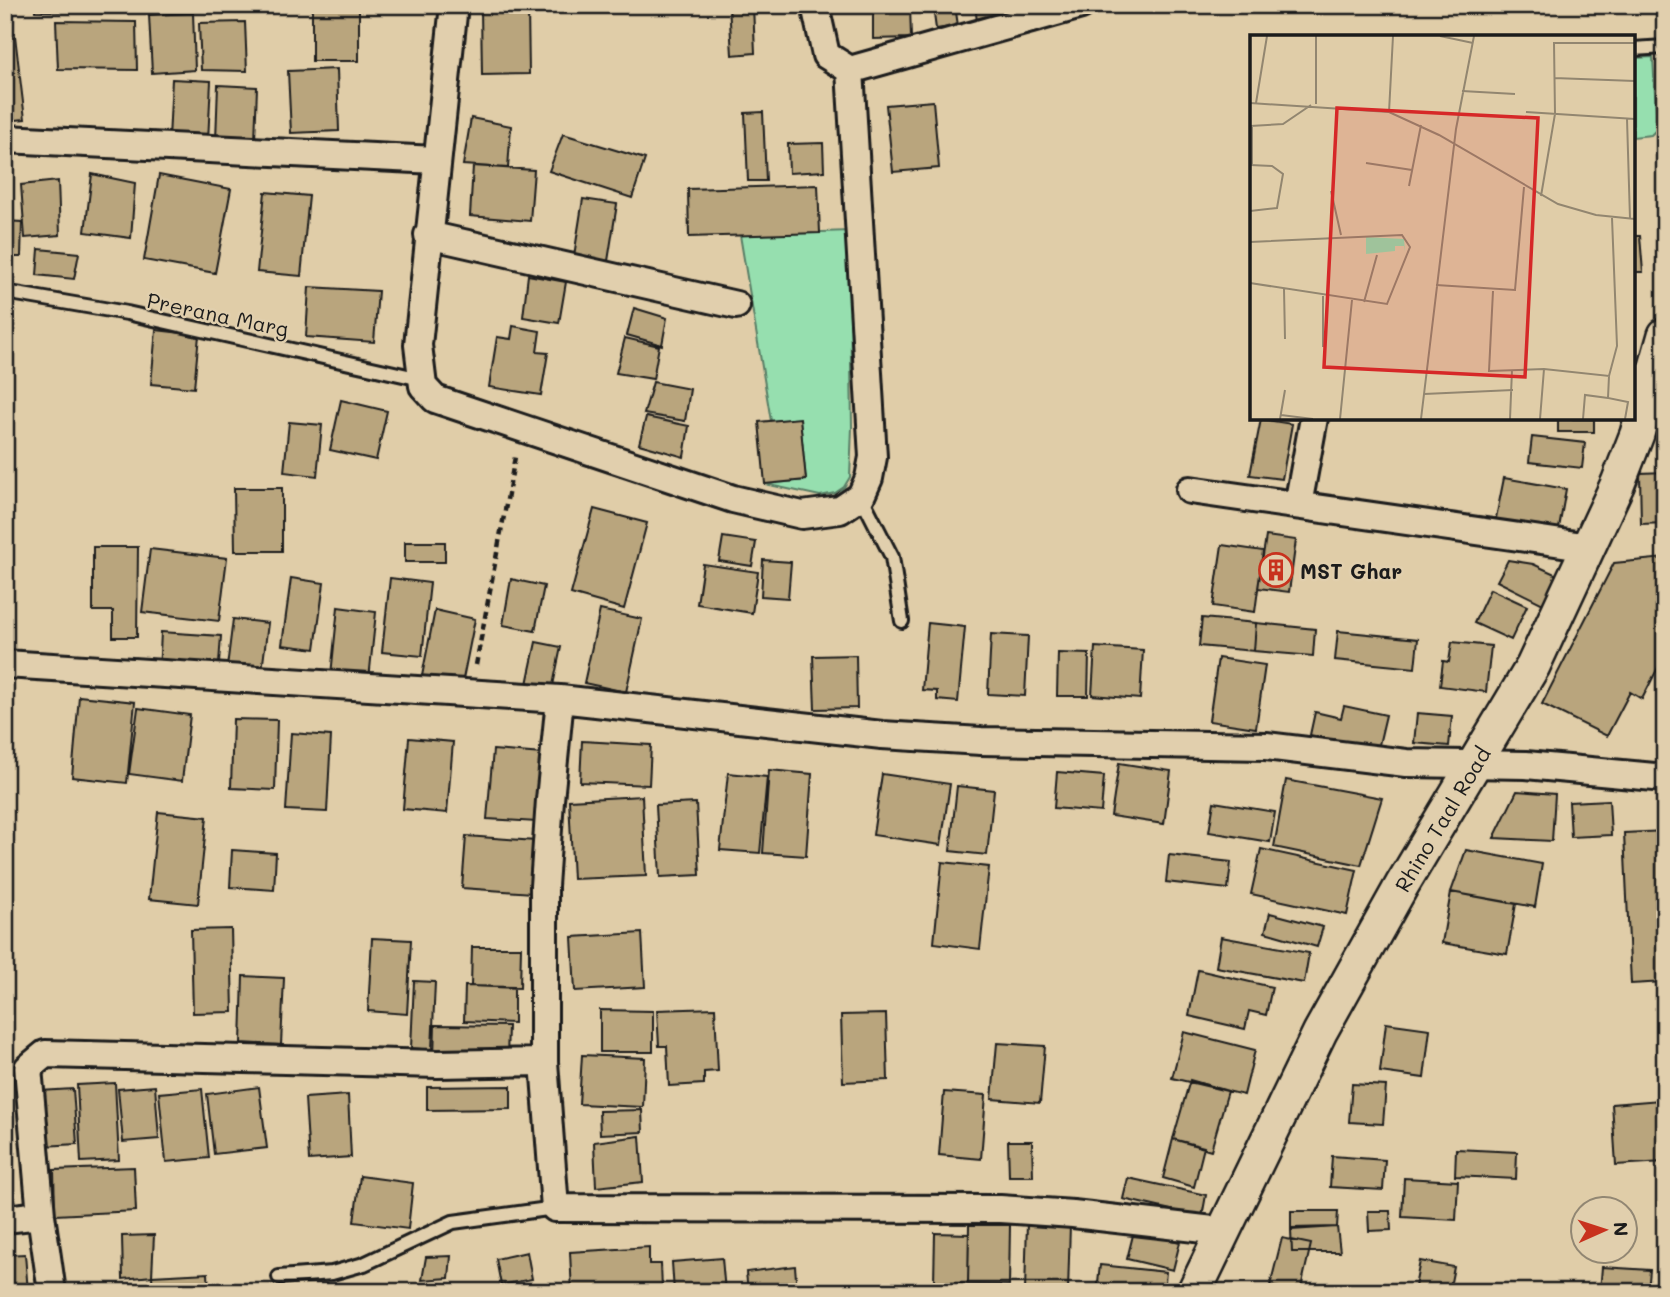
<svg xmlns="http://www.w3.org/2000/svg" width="1670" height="1297" font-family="Mali,sans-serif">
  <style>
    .green { fill: #96dfaf; stroke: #597e66; stroke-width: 2 }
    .building { fill: #b9a57d; stroke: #1c1c1c; stroke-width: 2 }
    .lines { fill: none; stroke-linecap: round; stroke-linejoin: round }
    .service-casing { stroke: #1c1c1c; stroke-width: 18 }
    .minor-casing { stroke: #1c1c1c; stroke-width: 32 }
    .tertiary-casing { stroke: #1c1c1c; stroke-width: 38 }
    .path { stroke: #1c1c1c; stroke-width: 4.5; stroke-dasharray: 7 5; stroke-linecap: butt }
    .service { stroke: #e1cfad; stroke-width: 12 }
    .minor { stroke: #e1cfad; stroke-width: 26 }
    .tertiary { stroke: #e1cfad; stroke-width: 33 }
    .labels { text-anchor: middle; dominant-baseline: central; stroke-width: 5; stroke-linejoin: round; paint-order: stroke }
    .street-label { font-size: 21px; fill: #1c1c1c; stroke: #e1cfad }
    .poi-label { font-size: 21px; font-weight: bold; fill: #1c1c1c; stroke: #e1cfad; text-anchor: start }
    .inset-road { fill: none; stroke: #928670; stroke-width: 2 }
    .view { fill: #d62828; fill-opacity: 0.15; stroke: #d62828; stroke-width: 3.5 }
    .inset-edge { fill: none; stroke: #1c1c1c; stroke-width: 3.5 }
  </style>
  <rect width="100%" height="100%" fill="#e0cda8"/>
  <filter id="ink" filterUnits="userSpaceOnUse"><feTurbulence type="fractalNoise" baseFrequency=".0143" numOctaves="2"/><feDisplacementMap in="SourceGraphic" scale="14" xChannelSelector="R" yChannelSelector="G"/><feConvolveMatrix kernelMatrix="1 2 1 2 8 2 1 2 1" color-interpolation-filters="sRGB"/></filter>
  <g filter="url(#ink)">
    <path class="green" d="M1653 57 1657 129 1651 135 1633 137V58Z
      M849 231 852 427 850 477 844 487 835 493 820 496 765 484 806 480 800 419 771 421 740 235Z"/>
    <path class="building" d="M35 5H110V13L35 11Z
      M729 5H753L755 53 732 55Z
      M873 5H910L911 38 873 39Z
      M955 5 958 26 936 29 933 7Z
      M975 5H1013L1015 26 978 30Z
      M1495 5H1608L1495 12Z
      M312 7H359V61H312Z
      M481 8H528L529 74 482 75Z
      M193 13 195 70 152 73 149 15Z
      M56 21 136 22 137 70 58 69Z
      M245 22 247 71 201 70 199 23Z
      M15 36 25 119 5 121V37Z
      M337 69 339 131 291 133 288 71Z
      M172 79 211 81 208 141 169 139Z
      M218 85 257 87 255 141 216 140Z
      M933 101 939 168 893 172 886 105Z
      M763 112 766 181H748L745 113Z
      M471 118 511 126 508 168 463 165Z
      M563 134 645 159 632 198 549 171Z
      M823 143 824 171 789 173 788 144Z
      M473 166 534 170 530 221 470 216Z
      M92 174 135 183 131 238 85 232Z
      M159 175 231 189 215 273 144 260Z
      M58 181 60 235 25 238 21 185Z
      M818 185 820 233 689 237 688 189Z
      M265 192 309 196 301 276 257 272Z
      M583 199 617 204 608 261 574 256Z
      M5 221 22 222 21 257H5Z
      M1633 236H1640L1643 272H1633Z
      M39 249 79 253 74 279 37 275Z
      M528 275 566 282 559 323 523 317Z
      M309 287 378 291 374 342 306 337Z
      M634 308 667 318 662 345 627 335Z
      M513 326 540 331 537 352 548 353 541 395 489 387 497 337 511 339Z
      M156 330 199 335 194 388 151 384Z
      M625 338 659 346 653 379 616 373Z
      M653 382 690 389 685 421 644 414Z
      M341 400 387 411 376 460 330 450Z
      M646 417 689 426 684 457 639 444Z
      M800 418 806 480 765 484 759 422Z
      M1261 419 1292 424 1282 479 1250 475Z
      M1558 419H1594V432H1558Z
      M289 422 322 425 317 476 284 472Z
      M1532 437 1585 443 1582 468 1529 462Z
      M1665 472V523L1641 524 1640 473Z
      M1504 478 1566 489 1558 534 1495 523Z
      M234 488H282V551H235Z
      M594 509 647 523 624 609 571 594Z
      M1266 536 1296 540 1289 592 1258 588Z
      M723 537 756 542 752 566 719 561Z
      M405 542H445V562H405Z
      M1222 545 1263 551 1255 612 1213 606Z
      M93 547H138L137 637H113V611H93Z
      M150 549 227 558 219 621 142 612Z
      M1665 558V654L1642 699 1630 692 1607 736 1542 704 1614 563Z
      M763 560 791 562 788 598 761 596Z
      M1508 560 1533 564 1557 575 1543 604 1497 581Z
      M703 564 758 572 752 613 697 604Z
      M291 578 324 583 315 649 282 645Z
      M390 578 430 583 422 656 382 652Z
      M511 579 544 586 535 631 503 625Z
      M1490 589 1527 606 1511 640 1474 623Z
      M338 607 376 612 369 679 331 675Z
      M435 610 475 619 462 684 422 676Z
      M600 610 642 619 626 692 584 683Z
      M1202 618 1256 623 1254 651 1199 646Z
      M233 619 268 623 261 679 226 675Z
      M928 623 965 627 958 702 937 700V691L922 690Z
      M1256 623 1315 629 1313 656 1254 651Z
      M1338 631 1418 639 1415 668 1335 660Z
      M161 632 221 636 218 677 159 674Z
      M991 634 1028 636 1025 696 988 694Z
      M536 642 561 647 552 690 527 684Z
      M1452 642 1491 646 1486 692 1440 686 1443 661 1449 662Z
      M1095 647 1143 650 1140 699 1092 695Z
      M1058 653 1089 654 1088 696H1057Z
      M856 655 857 708 815 709 813 656Z
      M1218 658 1265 665 1256 728 1209 721Z
      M79 696 135 702 127 783 72 777Z
      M1344 706 1386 715 1378 749 1310 735 1315 712 1341 718Z
      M138 708 190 715 182 781 129 774Z
      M1417 713 1452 716 1449 746 1414 743Z
      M233 719 277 720 275 790 231 788Z
      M291 733 331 736 327 812 286 810Z
      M409 738 453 742 447 813 403 809Z
      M582 741 651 745 649 785 580 782Z
      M493 750 542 754 537 822 487 819Z
      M1119 763 1171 771 1164 824 1111 816Z
      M769 770 812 774 806 856 763 853Z
      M1057 772 1104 776 1101 812 1054 808Z
      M728 773 767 777 760 853 720 850Z
      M882 774 950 784 941 845 873 835Z
      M1286 780 1382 798 1361 865 1274 847Z
      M957 786 994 790 987 855 950 851Z
      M1517 791 1555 794 1552 841 1494 838Z
      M642 796 646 876 573 879 569 800Z
      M1609 800 1611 835 1571 837 1569 802Z
      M1214 802 1275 812 1270 842 1209 832Z
      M696 803 700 875 660 877 656 805Z
      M158 812 207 817 198 904 149 899Z
      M1665 831V982L1631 984 1624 833Z
      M466 836 536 841 533 893 462 888Z
      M1261 849 1357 870 1347 915 1251 894Z
      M232 850 276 853 274 890 230 887Z
      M1466 850 1542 864 1535 907 1451 892Z
      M1169 855 1231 862 1228 889 1166 882Z
      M942 862 989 867 980 949 934 943Z
      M1451 892 1516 904 1507 954 1442 943Z
      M1270 913 1323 927 1317 947 1265 932Z
      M231 929 233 1012 193 1013 191 930Z
      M642 933 645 987 575 991 572 937Z
      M1221 937 1309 953 1304 983 1216 967Z
      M372 938 411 940 407 1014 368 1011Z
      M472 947H521L520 988 471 986Z
      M1198 970 1272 987 1266 1015 1249 1011 1245 1029 1189 1016Z
      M243 976 284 978 281 1045 241 1043Z
      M414 981 435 982 432 1050 411 1048Z
      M465 986 514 987V1023L464 1021Z
      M715 1008 718 1071 704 1072V1084L669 1086 667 1046H659L657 1010Z
      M600 1010 653 1011V1052H600Z
      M886 1014 888 1080 843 1082 841 1015Z
      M1386 1023 1430 1029 1424 1078 1380 1072Z
      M435 1025 508 1026 507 1058 434 1057Z
      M1184 1032 1255 1050 1244 1095 1172 1078Z
      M997 1043 1045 1046 1040 1103 992 1099Z
      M582 1055 645 1058 643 1107 579 1104Z
      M1190 1080 1228 1091 1211 1150 1173 1139Z
      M115 1083 119 1160 81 1162 77 1085Z
      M1352 1084 1386 1086 1383 1124 1349 1122Z
      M155 1086 159 1139 123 1142 118 1089Z
      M511 1086V1109L427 1110V1087Z
      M259 1087 267 1148 214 1154 207 1094Z
      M73 1089 77 1144 44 1146 40 1091Z
      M202 1089 209 1158 166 1162 159 1093Z
      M944 1092 986 1095 981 1159 939 1155Z
      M348 1095 351 1157 309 1160 305 1098Z
      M1660 1100 1664 1162 1616 1165 1612 1104Z
      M642 1110 643 1132 600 1134 599 1111Z
      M640 1136 643 1182 596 1187 594 1142Z
      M1173 1139 1204 1147 1194 1187 1163 1178Z
      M1008 1141H1032L1033 1176H1009Z
      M1456 1149 1517 1152 1516 1179 1455 1176Z
      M1332 1156 1385 1160 1383 1190 1330 1187Z
      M134 1167 136 1211 55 1215 54 1170Z
      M360 1176 413 1183 408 1229 354 1222Z
      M1128 1178 1206 1195 1202 1217 1123 1199Z
      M1404 1178 1458 1181 1456 1220 1402 1217Z
      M1291 1211H1338L1337 1227 1291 1228Z
      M1368 1211H1390L1391 1230 1369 1231Z
      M1027 1223 1070 1224 1068 1292 1025 1291Z
      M969 1225H1010L1009 1285 968 1284Z
      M1337 1227 1340 1252H1292L1291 1230Z
      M1134 1231 1180 1242 1173 1270 1127 1259Z
      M935 1233 969 1234 968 1284 934 1283Z
      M154 1235 152 1276 123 1279 122 1236Z
      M1282 1238 1311 1244 1300 1292 1270 1286Z
      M649 1247V1264H661L662 1289 653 1292H572L570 1252Z
      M527 1252 532 1279 501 1285 496 1259Z
      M25 1254 28 1292H5V1255Z
      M451 1256 449 1278 422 1280 426 1257Z
      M722 1258 725 1292H674L672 1262Z
      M1420 1261 1454 1267 1449 1292H1414Z
      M1100 1265 1166 1272 1164 1292H1097Z
      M795 1266 797 1292H748L746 1272Z
      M1602 1267 1650 1270 1648 1292H1600Z
      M208 1273 209 1292H153L152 1276Z"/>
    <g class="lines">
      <g class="service-casing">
        <path id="service" d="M1633 49 1665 47
          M5 292 127 313 421 379
          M861 496 892 557 902 621
          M279 1277 332 1273 364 1264 453 1222 555 1208"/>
      </g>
      <g class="minor-casing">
        <path id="minor" d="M454 5 418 345 423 386 435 399 733 499 802 515 840 510 861 496 869 478 873 457 850 70 826 55 815 5
          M850 70 1081 5
          M5 139 436 160
          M428 235 736 305
          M1190 490 1590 547
          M1298 505 1314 418
          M5 664 560 699 882 735 981 741 1266 746 1406 763 1526 765 1665 778
          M560 699 550 800 544 886V1062L555 1208 1000 1209 1073 1214 1222 1231
          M5 1219 41 1215
          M52 1292 41 1215 28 1068 45 1054 438 1064 544 1062"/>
      </g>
      <g class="tertiary-casing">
        <path id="tertiary" d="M1194 1292 1320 1032 1402 885 1533 666 1618 483 1637 434 1665 335"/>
      </g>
      <path class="path" d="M476 665 515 457"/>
      <use href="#service" class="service"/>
      <use href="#minor" class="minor"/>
      <use href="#tertiary" class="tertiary"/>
    </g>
  </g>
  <defs>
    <g id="building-ring" transform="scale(1.75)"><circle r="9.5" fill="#e1cfad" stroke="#c8321e" stroke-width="1.5"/><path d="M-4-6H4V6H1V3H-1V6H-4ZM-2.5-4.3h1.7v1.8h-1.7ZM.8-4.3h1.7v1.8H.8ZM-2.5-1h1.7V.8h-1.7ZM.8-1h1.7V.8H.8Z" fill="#c8321e"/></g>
  </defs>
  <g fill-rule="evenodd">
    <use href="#building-ring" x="1276" y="570"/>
  </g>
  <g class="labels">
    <g class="street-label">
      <text transform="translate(218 314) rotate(12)">Prerana Marg</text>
      <text transform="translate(1442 819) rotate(-59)">Rhino Taal Road</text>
    </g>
    <g class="poi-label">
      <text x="1300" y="570">MST Ghar</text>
    </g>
  </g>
  <g transform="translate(1250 35)">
    <rect width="385" height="385" fill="#e0cda8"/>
    <path d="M116 202 154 204 155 217 154 211H145V216L116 219Z" fill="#96dfaf"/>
    <path class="inset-road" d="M66 1V69M190 1 223 8M304 43 385 46M212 56 265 59M0 68 139 77 189 100 308 169 346 180 385 184M6 68 17 1M139 77 143 1M276 77 385 84M377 84 380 184M0 91 33 89 61 70M2 91V130M116 128 162 135M0 130 22 131 33 139 27 173 0 176M159 151 171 90M81 156 91 200M291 161 305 79 304 8H385M0 207 152 200 160 212 137 269 0 248M186 250 265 255 274 152M34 254 35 304M243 256 239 336 294 334 359 341 367 311 362 183M73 261V312M114 267 127 220M359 341 358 363 378 367 375 384M174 359 263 355M31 380 63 384M30 384 35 355M90 384 102 265M171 384 206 94 224 1M260 384 262 335M290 384 294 334M333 384 335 360 358 363"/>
    <path class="view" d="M87 73 288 83 275 342 74 332Z"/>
    <rect width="385" height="385" class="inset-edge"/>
  </g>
  <rect width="1670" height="1297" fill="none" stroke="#e1cfad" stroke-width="28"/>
  <rect x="14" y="14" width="1642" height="1269" fill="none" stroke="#1c1c1c" stroke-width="2.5" filter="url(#ink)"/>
  <g transform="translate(1604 1230) rotate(87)"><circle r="33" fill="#e1cfad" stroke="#928773" stroke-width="2"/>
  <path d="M0-5L12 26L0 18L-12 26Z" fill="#c8321e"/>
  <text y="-10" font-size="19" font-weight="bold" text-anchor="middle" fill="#1c1c1c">N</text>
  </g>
</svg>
